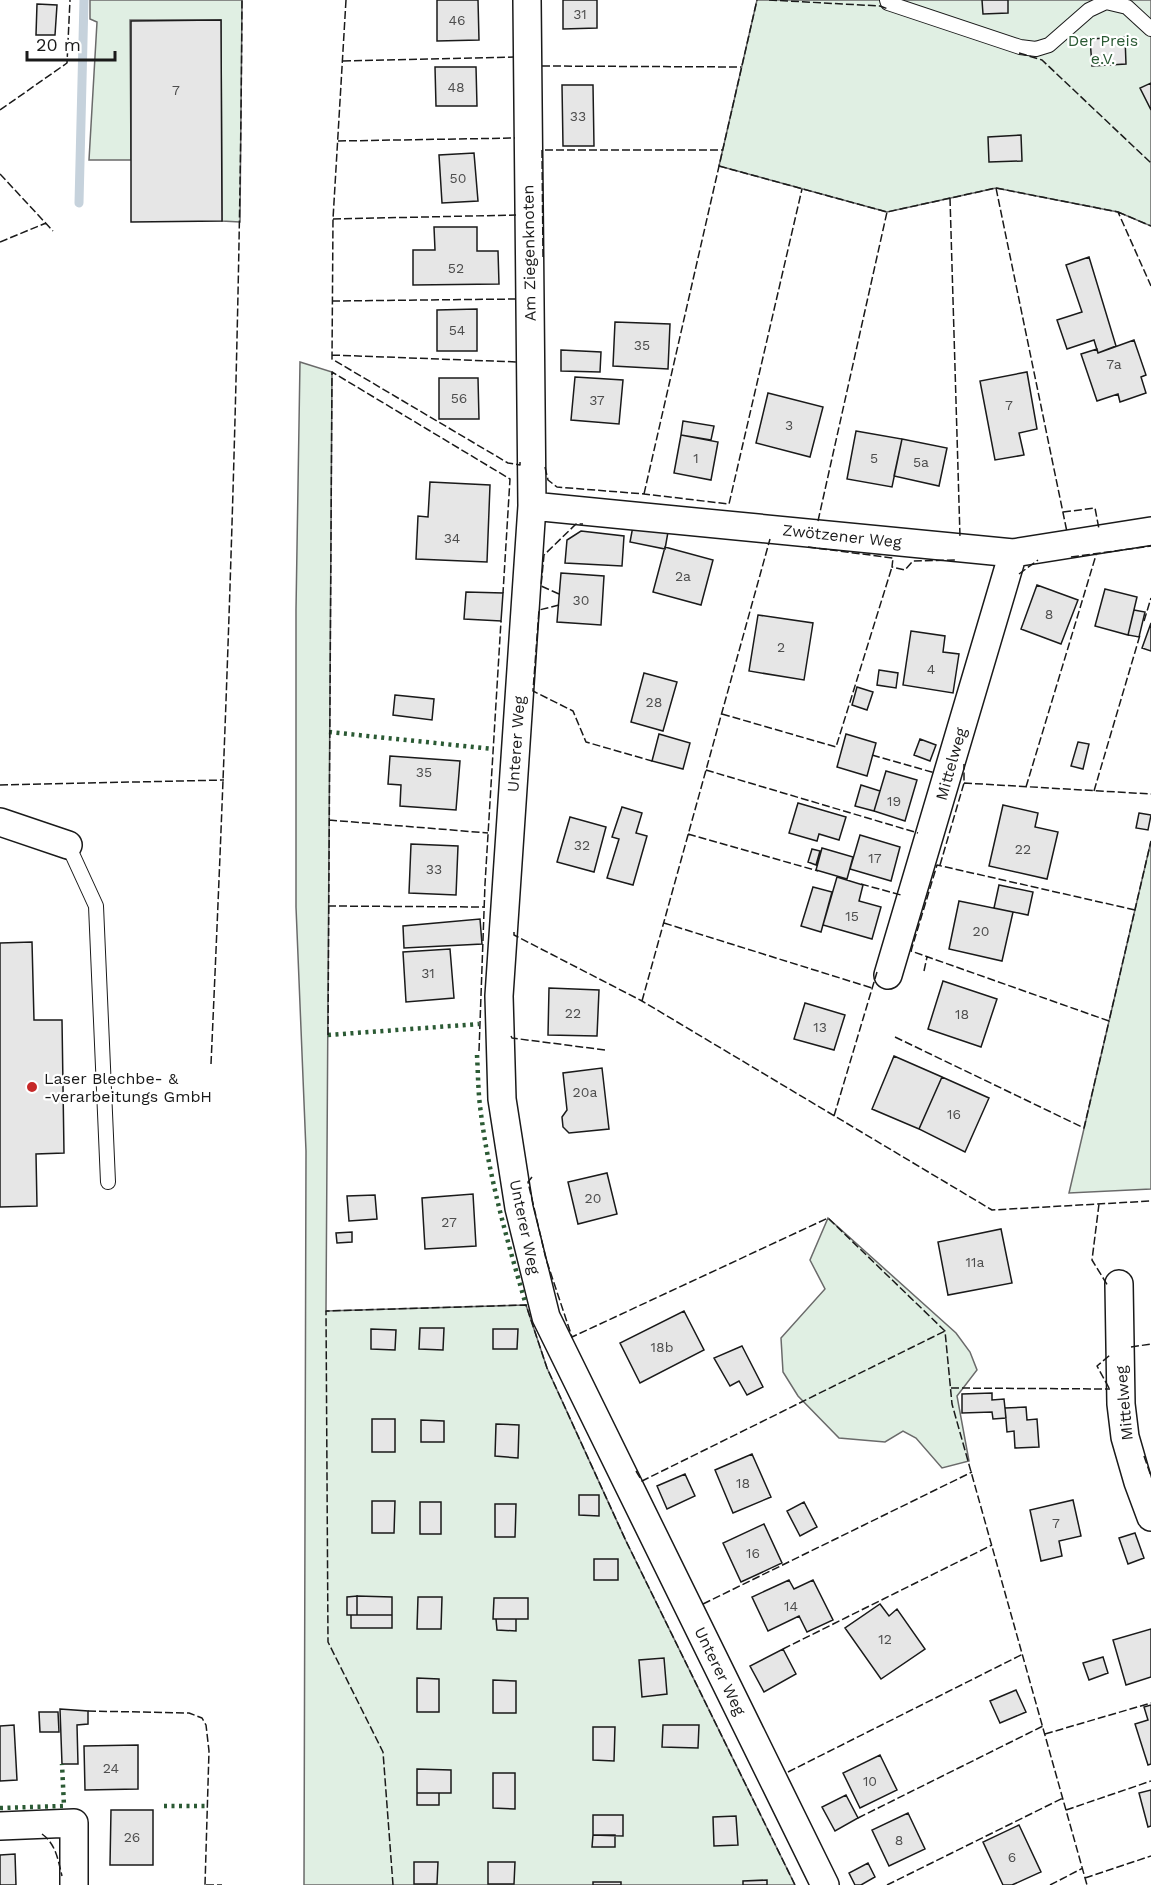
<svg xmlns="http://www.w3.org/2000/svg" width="1151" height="1885" font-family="'Work Sans',sans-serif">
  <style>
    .green { fill: #e0efe3; stroke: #6a6a6a; stroke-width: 1.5 }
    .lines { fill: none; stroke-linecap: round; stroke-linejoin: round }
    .stream { stroke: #c6d2dc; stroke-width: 9 }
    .building { fill: #e6e6e6; stroke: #1a1a1a; stroke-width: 1.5 }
    .service-casing { stroke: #1a1a1a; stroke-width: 16 }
    .minor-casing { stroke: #1a1a1a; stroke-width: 30 }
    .service { stroke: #fff; stroke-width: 14 }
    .minor { stroke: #fff; stroke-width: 27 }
    .hedge { stroke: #2b5a34; stroke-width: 4.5; stroke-dasharray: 3 4.5; stroke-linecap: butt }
    .fence { stroke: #1a1a1a; stroke-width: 1.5; stroke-dasharray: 8 3; stroke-linecap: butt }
    .poi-dot { fill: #c62828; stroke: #fff; stroke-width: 2 }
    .labels { text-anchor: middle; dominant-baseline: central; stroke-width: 4.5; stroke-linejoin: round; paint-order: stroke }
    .number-label { font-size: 14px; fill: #4d4d4d }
    .park-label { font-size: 16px; fill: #2b5a34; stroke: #fff }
    .street-label { font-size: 16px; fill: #1a1a1a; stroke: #fff }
    .poi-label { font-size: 16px; fill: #1a1a1a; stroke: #fff; text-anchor: start }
  </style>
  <rect width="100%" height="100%" fill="#fff"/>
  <path class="green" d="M90 0H242L240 222 222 221 221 20H130L131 160H89L97 22 90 19Z
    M757 0H1151V226L1118 212 996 188 887 212 719 166Z
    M300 362 332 372 326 1311 526 1305 547 1368 626 1541 795 1885H304L306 1151 296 907V610Z
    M1151 841V1189L1069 1193Z
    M828 1218 956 1333 970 1352 977 1370 957 1396 969 1461 942 1468 916 1438 903 1431 885 1442 839 1438 798 1396 783 1372 781 1338 825 1289 810 1260Z"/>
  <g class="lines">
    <path class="stream" d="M79 203 84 0"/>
  </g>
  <path class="building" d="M437 0H478L479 40 437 41Z
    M563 0H597V28L563 29Z
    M982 0H1008V13L983 14Z
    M37 4 57 5 55 35H36Z
    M221 20 222 221 131 222V21Z
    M1125 37 1126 64 1092 66 1090 39Z
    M435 67H476L477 106H436Z
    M1151 83V110L1140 88Z
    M562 85H593L594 146H563Z
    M1021 135 1022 161 989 162 988 137Z
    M474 153 478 201 442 203 439 155Z
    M434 227H477V251H498L499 284 413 285V250H435Z
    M1089 257 1116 346 1098 353 1094 340 1067 349 1057 320 1082 312 1066 265Z
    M477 309V351H437V310Z
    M615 322 670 324 668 369 613 366Z
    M1134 340 1146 375 1141 377 1146 393 1120 402 1118 394 1097 401 1081 354 1097 349 1098 353Z
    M561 350 601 352 600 372 561 371Z
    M1027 372 1037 429 1019 433 1024 455 995 460 980 381Z
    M575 377 623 380 619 424 571 420Z
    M439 378H478L479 419H439Z
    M768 393 823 407 810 457 756 443Z
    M683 421 714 426 711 440 681 435Z
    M856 431 902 439 892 487 847 479Z
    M681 435 718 442 711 480 674 473Z
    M902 439 947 448 939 486 894 476Z
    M430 482 490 485 487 562 416 559 418 516 428 517Z
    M633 526 668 532 665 549 630 542Z
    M581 531 624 536 622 566 565 563 567 540Z
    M665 547 713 560 701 605 653 592Z
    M561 573 604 576 601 625 557 622Z
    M1037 585 1078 600 1061 644 1021 629Z
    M1105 589 1137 597 1128 635 1095 626Z
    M466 592 503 593 501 621 464 619Z
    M1134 610 1145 612 1139 637 1128 635Z
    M758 615 813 623 804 680 749 671Z
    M1151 623V651L1142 648Z
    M911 631 945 636 943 652 959 654 953 693 903 685Z
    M879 670 898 673 896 688 877 685Z
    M644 673 677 682 663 731 631 722Z
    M857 687 873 692 867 710 852 705Z
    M395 695 434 699 432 720 393 715Z
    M659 734 690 743 683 769 652 761Z
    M846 734 876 743 867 776 837 767Z
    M920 739 936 745 930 761 914 755Z
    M1078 742 1089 744 1083 769 1071 766Z
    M390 756 460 761 456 810 400 806 401 785 388 784Z
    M886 771 917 780 905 821 874 811Z
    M861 785 880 791 874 811 855 806Z
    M798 803 846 817 839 840 819 834 817 841 789 833Z
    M1003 805 1038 813 1035 827 1058 832 1047 879 989 866Z
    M622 807 642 813 636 833 647 836 633 885 607 878 619 839 612 837Z
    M1139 813 1151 815 1148 830 1136 828Z
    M570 817 606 827 594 872 557 862Z
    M860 835 900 847 891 881 850 869Z
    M411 844 458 846 456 895 409 893Z
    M822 848 853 857 847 879 816 870Z
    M812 849 820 851 816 865 808 862Z
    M837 877 863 885 859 901 881 907 872 939 823 925Z
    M999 885 1033 892 1028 915 994 908Z
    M813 887 832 892 821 932 801 926Z
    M959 901 1013 912 1002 961 949 949Z
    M480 919 482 944 404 948 403 926Z
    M32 942 34 1020H62L64 1153 36 1154 37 1206 0 1207V943Z
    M450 949 454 998 406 1002 403 952Z
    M943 981 997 999 981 1047 928 1029Z
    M549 988 599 990 597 1036 548 1035Z
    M805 1003 845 1015 834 1050 794 1039Z
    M894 1056 942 1077 919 1129 872 1109Z
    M602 1068 609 1129 569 1133 563 1127 562 1117 567 1110 563 1073Z
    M942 1077 989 1098 965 1152 919 1129Z
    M607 1173 617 1214 578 1224 568 1182Z
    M473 1194 476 1246 425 1249 422 1198Z
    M375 1195 377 1219 349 1221 347 1196Z
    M1001 1229 1012 1283 948 1295 938 1242Z
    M352 1232V1242L337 1243 336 1233Z
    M684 1311 704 1350 640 1383 620 1343Z
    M420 1328H444L443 1350 419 1349Z
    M371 1329 396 1330 395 1350 371 1349Z
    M493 1329H518L517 1349H493Z
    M742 1346 763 1387 747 1395 739 1381 730 1386 714 1358Z
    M992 1393V1400L1004 1399 1006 1418 993 1419 992 1412 962 1413V1394Z
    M1026 1407 1027 1420 1037 1419 1039 1447 1015 1448 1014 1431 1007 1432 1005 1408Z
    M372 1419H395V1452H372Z
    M421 1420 444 1421V1442H421Z
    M496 1424 519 1425 518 1458 495 1456Z
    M752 1454 771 1497 733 1513 715 1470Z
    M685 1474 695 1496 667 1509 657 1486Z
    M579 1495H599V1516L579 1515Z
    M1073 1500 1081 1536 1059 1541 1062 1556 1041 1561 1030 1510Z
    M372 1501H395L394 1533H372Z
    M420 1502H441V1534H420Z
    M804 1502 817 1527 800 1536 787 1511Z
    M495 1504H516L515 1537H495Z
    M764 1524 782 1563 741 1582 723 1543Z
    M1135 1533 1144 1558 1128 1564 1119 1538Z
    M594 1559H618V1580H594Z
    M789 1580 794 1589 813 1580 833 1620 807 1632 799 1616 768 1631 752 1597Z
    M357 1596V1615H347V1597Z
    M357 1596 392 1597V1615H357Z
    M418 1597H442L441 1629H417Z
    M494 1598H528V1619H493Z
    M880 1604 889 1616 897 1609 925 1649 881 1679 845 1628Z
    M351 1615H392V1628H351Z
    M496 1619H516V1631L497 1630Z
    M1151 1629V1677L1126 1685 1113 1640Z
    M783 1649 796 1674 764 1692 750 1666Z
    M1103 1657 1108 1673 1089 1680 1083 1663Z
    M664 1658 667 1694 642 1697 639 1660Z
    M417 1678 439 1679V1712H417Z
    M493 1680 516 1681V1713H493Z
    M1016 1690 1026 1712 1000 1723 990 1701Z
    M1151 1705V1764L1148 1765 1135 1724 1148 1720 1144 1707Z
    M60 1709 88 1711V1724L77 1725 78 1764H62Z
    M39 1712H58L59 1732H40Z
    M14 1725 17 1780 0 1781V1726Z
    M663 1725H699L698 1748 662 1747Z
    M593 1727H615L614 1761 593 1760Z
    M138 1745V1789L85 1790 84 1746Z
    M880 1755 897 1790 860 1808 843 1773Z
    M417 1769 451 1770V1793H417Z
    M493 1773H515V1809L493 1808Z
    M1151 1790V1826L1148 1827 1139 1793Z
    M417 1793H439V1805H417Z
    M846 1795 858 1818 835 1831 822 1807Z
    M111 1810H153V1865H110Z
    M908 1813 925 1849 889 1866 872 1830Z
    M593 1815H623V1836L593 1835Z
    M736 1816 738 1845 714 1846 713 1817Z
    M1019 1825 1041 1872 1012 1885H1003L983 1842Z
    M593 1835H615V1847H592Z
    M15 1854 16 1885H0V1855Z
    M414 1862H438L437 1884H414Z
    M488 1862H515L514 1884H488Z
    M868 1863 875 1877 861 1885H855L849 1873Z
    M767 1880V1885H743V1881Z
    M593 1882H621V1885H593Z"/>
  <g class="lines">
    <g class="service-casing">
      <path id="service" d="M887 0 888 3 1020 47 1036 49 1049 45 1089 10 1106 2 1127 7 1151 29
        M68 845 96 906 108 1182"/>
    </g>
    <g class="minor-casing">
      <path id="minor" d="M527 0 532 506 499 996 502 1099 519 1208 546 1317 825 1885
        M532 506 1013 553 1151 531
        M0 822 68 845
        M888 975 1013 553
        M1119 1284 1121 1404 1125 1437 1138 1482 1151 1517
        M0 1826 74 1823V1885"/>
    </g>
    <use href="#service" class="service"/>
    <use href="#minor" class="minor"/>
    <path class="hedge" d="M329 732 493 749
      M328 1035 479 1024
      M477 1055C478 1072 478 1089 480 1106 488 1174 507 1240 526 1305
      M164 1806H209
      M0 1808 64 1806 62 1764"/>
    <path class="fence" d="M346 0 333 219 332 359 508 463 520 465V462
      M769 0 880 6 888 9
      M1019 53 1042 60 1151 163
      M343 61 514 57
      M542 66 741 67
      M0 110 67 63 70 0
      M338 141 515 138
      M719 166 887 212 996 188 1067 532
      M0 174 53 231
      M996 188 1118 212 1151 286
      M950 198 960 537
      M1118 212 1151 226
      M333 219 516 215
      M0 242 46 223
      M543 257 542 150H722
      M332 301 517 299
      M332 355 518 362
      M545 467 548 480 557 487 644 494 729 504 802 189
      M644 494 757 0
      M1063 512 1095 508 1099 529
      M818 521 887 212
      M808 547 893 558 892 567 905 570 913 561 955 560
      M1071 557 1151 546
      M1019 574 1038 560
      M559 594 541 586 544 555 576 524H583
      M559 605 539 610 533 691 573 711 586 742 652 761
      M1144 621 1151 598
      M722 714 836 747 892 567
      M872 755 935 773
      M706 770 918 833
      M964 783 1151 794
      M0 785 224 780
      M1026 787 1096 555
      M1094 791 1140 635
      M329 820 488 833
      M688 834 818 871
      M940 865 964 783V764
      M861 884 901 895
      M328 906 484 907
      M1135 910 937 865 911 951 1109 1021 1151 841
      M664 923 872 988
      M514 932V935L642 1001 992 1210 1151 1201
      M924 971 927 957
      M642 1001 770 539
      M328 1035 332 372 510 479 503 593
      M511 1036 512 1038 605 1050
      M895 1037 1084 1128 1109 1021
      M479 1051 485 884 501 621
      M211 1064C227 709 240 355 242 0
      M834 1116 877 972
      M532 1177 528 1182 546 1259 572 1337 828 1218 945 1331 952 1404 1087 1885
      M1099 1204 1092 1260 1108 1286
      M1131 1347 1151 1344
      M951 1388 1110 1389
      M1109 1388 1097 1366 1110 1355
      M1144 1456 1151 1476
      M636 1471 642 1481 945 1331
      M703 1604 972 1472
      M783 1649 992 1545
      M88 1711 189 1713 202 1718 206 1725 209 1751 205 1885
      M1045 1734 1151 1703
      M788 1772 1023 1654
      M1066 1810 1151 1781
      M858 1818 1043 1726
      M42 1834C56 1844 58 1860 62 1876
      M1085 1878 1151 1856
      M206 1885H222
      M393 1885 383 1752 328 1642 326 1311 526 1305 547 1368 626 1541 795 1885
      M887 1885 1063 1798
      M1050 1885 1083 1868"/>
  </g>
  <circle class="poi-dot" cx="32" cy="1087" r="6"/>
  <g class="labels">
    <g class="number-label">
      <text x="580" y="14">31</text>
      <text x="457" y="20">46</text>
      <text x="456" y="87">48</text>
      <text x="176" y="90">7</text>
      <text x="578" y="116">33</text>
      <text x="458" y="178">50</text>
      <text x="456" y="268">52</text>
      <text x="457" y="330">54</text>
      <text x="642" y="345">35</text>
      <text x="1114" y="364">7a</text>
      <text x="459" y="398">56</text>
      <text x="597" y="400">37</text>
      <text x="1009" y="405">7</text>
      <text x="789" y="425">3</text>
      <text x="696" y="458">1</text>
      <text x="874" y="458">5</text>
      <text x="921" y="462">5a</text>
      <text x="452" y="538">34</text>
      <text x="683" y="576">2a</text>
      <text x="581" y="600">30</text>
      <text x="1049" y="614">8</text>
      <text x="781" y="647">2</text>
      <text x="931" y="669">4</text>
      <text x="654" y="702">28</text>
      <text x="424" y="772">35</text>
      <text x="894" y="801">19</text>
      <text x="582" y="845">32</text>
      <text x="1023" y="849">22</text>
      <text x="875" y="858">17</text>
      <text x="434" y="869">33</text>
      <text x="852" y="916">15</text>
      <text x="981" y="931">20</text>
      <text x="428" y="973">31</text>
      <text x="573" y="1013">22</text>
      <text x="962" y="1014">18</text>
      <text x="820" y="1027">13</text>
      <text x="585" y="1092">20a</text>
      <text x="954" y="1114">16</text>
      <text x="593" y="1198">20</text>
      <text x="449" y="1222">27</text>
      <text x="975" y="1262">11a</text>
      <text x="662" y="1347">18b</text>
      <text x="743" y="1483">18</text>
      <text x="1056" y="1523">7</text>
      <text x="753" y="1553">16</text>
      <text x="791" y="1606">14</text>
      <text x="885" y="1639">12</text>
      <text x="111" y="1768">24</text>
      <text x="870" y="1781">10</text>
      <text x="132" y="1837">26</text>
      <text x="899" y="1840">8</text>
      <text x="1012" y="1857">6</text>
    </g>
    <g class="park-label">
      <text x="1103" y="40">Der Preis<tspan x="1103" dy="18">e.V.</tspan></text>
    </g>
    <g class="street-label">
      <text transform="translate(529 253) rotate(-91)">Am Ziegenknoten</text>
      <text transform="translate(842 536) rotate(6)">Zwötzener Weg</text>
      <text transform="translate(516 744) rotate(-86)">Unterer Weg</text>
      <text transform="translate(951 764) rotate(-74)">Mittelweg</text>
      <text transform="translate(525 1227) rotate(78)">Unterer Weg</text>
      <text transform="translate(1124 1403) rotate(-95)">Mittelweg</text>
      <text transform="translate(720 1671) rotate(64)">Unterer Weg</text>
    </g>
    <g class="poi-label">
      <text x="44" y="1078">Laser Blechbe- &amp;<tspan x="44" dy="18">-verarbeitungs GmbH</tspan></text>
    </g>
  </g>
  <path d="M27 51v9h88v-9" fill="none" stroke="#1a1a1a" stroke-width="3"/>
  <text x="36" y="51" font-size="18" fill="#1a1a1a" stroke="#ffffff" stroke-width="4.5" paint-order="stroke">20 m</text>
</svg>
